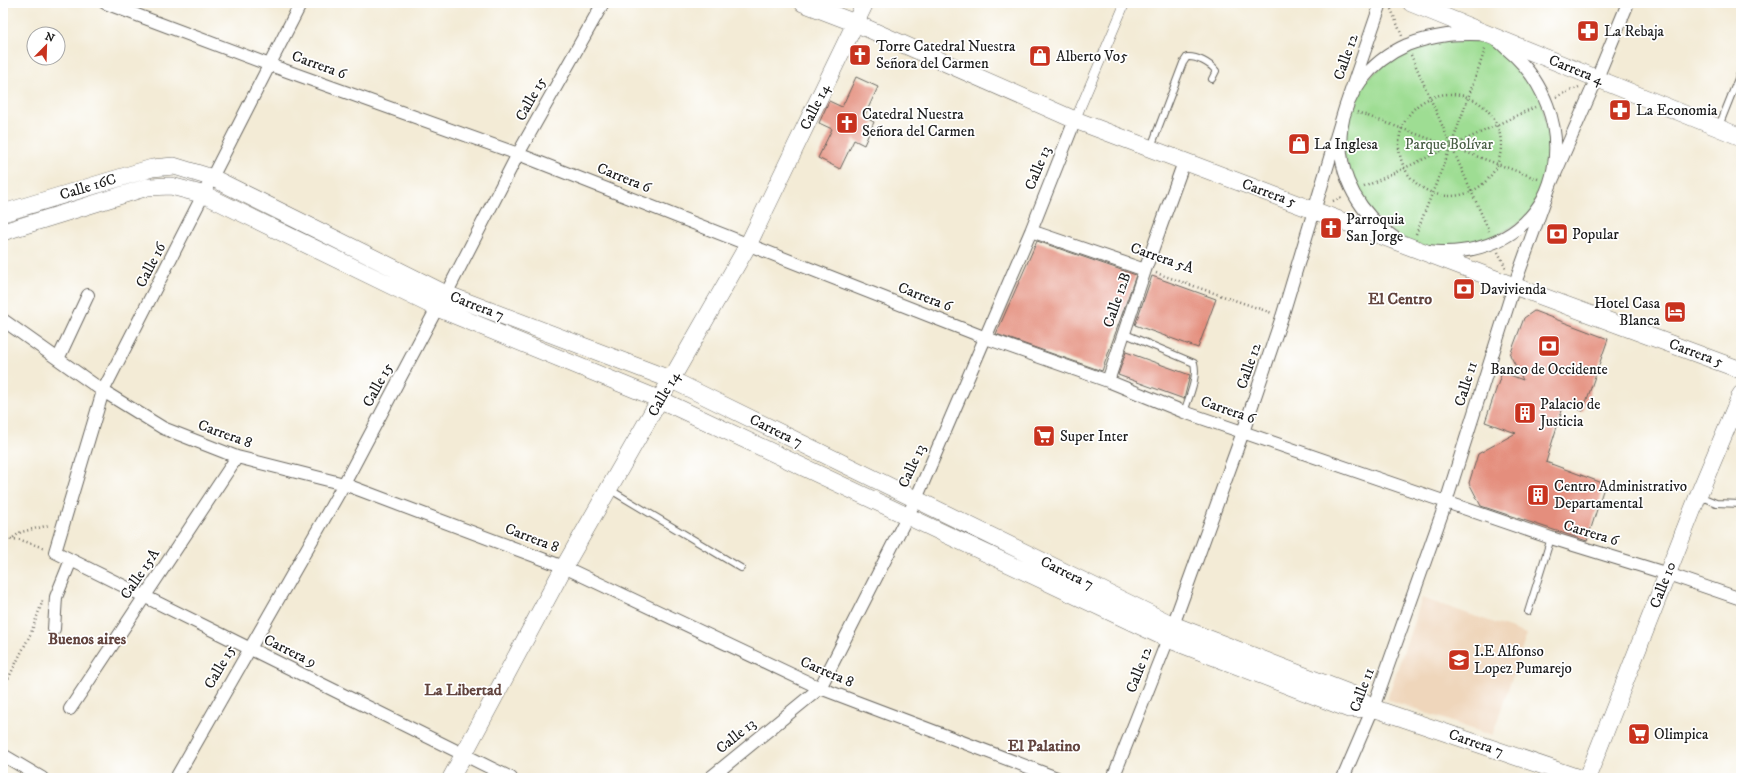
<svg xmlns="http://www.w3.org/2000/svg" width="1744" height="781" font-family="'IM FELL DW Pica',serif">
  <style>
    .built { fill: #efd6bb }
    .green { fill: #9edd93; stroke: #5d7c58 }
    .building { fill: #e48e7d }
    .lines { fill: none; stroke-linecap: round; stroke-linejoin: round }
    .service-casing { stroke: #67645d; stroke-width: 8 }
    .pedestrian-casing { stroke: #67645d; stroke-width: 10 }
    .minor-casing { stroke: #67645d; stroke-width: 14 }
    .secondary-casing { stroke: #67645d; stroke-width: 18 }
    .path { stroke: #67645d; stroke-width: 2.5; stroke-dasharray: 1 3; stroke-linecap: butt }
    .service { stroke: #fff; stroke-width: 6 }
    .pedestrian { stroke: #fff; stroke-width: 9 }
    .minor { stroke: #fff; stroke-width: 12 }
    .secondary { stroke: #fff; stroke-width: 17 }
    .labels { text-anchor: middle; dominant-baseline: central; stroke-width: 3.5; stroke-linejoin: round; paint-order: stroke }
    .poi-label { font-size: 15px; fill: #1c1c1c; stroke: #fff; text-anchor: start }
    .street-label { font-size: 15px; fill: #1c1c1c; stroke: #fff }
    .park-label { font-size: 15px; fill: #4a6046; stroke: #fff }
    .neighbourhood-label { font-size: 16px; font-weight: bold; fill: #62443e; stroke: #fff }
  </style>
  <rect width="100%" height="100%" fill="#fff"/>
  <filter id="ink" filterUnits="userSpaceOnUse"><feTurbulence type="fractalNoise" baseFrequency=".025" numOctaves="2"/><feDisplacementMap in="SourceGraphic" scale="8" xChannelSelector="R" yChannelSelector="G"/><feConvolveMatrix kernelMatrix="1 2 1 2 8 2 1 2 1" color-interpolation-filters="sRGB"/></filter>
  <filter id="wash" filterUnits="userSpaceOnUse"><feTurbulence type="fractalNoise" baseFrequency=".012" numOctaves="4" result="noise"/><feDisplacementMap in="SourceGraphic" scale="16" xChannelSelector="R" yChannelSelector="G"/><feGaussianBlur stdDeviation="0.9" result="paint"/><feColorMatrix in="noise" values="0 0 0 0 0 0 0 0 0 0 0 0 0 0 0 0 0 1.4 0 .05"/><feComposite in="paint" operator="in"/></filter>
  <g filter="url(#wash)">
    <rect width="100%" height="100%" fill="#f3ebd6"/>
    <path class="built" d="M1422 598 1527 634 1492 736 1387 699Z"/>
    <path class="green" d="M1490 35 1539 85 1554 167 1528 218 1474 249 1411 247 1361 206 1340 142 1356 88 1407 46Z"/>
    <g id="blocks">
      <path class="building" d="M856 77 878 87 864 117 874 122 864 145 854 140 840 169 818 158 832 129 819 123 829 101 842 107Z
        M1037 241 1136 275 1102 371 996 334Z
        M1152 276 1216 299 1198 348 1135 325Z
        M1534 311 1608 339 1583 411 1564 404 1546 462 1605 484 1587 541 1481 506 1469 483 1478 454 1516 433 1485 422 1502 372 1523 380 1510 355 1524 318Z
        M1126 352 1190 375 1184 399 1118 375Z"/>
    </g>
  </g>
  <g filter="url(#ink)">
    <use href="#blocks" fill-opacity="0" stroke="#67645d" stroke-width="1"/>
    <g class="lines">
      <g class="service-casing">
        <path id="service" d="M1719 126 1741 71
          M1151 147 1183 63 1187 57C1196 56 1210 63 1216 71L1212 79
          M1123 333 1194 363C1198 378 1189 397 1184 412
          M609 489 741 568
          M1699 496 1716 503 1741 504
          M1528 612 1551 538"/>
      </g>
      <g class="pedestrian-casing">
        <path id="pedestrian" d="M1075 120 1125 3"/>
      </g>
      <g class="minor-casing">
        <path id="minor" d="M105 3 270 65 518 154 986 338 1108 381 1184 412 1446 502 1551 538 1668 574 1741 599
          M301 3 103 391 55 552 511 778
          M1447 35C1456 34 1485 33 1491 36 1497 39 1502 45 1507 49 1584 113 1569 237 1461 251 1448 253 1423 252 1410 247 1401 243 1389 234 1382 228 1318 173 1329 80 1407 45 1420 40 1433 37 1447 35Z
          M1031 231 1145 270
          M3 320 103 391 163 428 237 457 344 484 564 567 820 688 1057 778
          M58 359 88 295
          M1108 381 1145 270 1184 162
          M54 629 56 597 71 560
          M70 709 237 457
          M3 755 42 778
          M176 778 344 484 437 308 446 294 518 154 603 3
          M710 778 820 688 916 499 1031 231 1075 120
          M1113 778 1168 639 1243 432 1282 317 1345 108 1381 3
          M1343 778 1373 708 1446 502 1514 286 1551 183 1597 78 1628 3"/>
      </g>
      <g class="secondary-casing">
        <path id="secondary" d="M803 3 855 23 1075 120 1514 286 1741 370
          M1411 3 1741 137
          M3 213 152 168 174 166 213 178 446 294 672 380 1173 625 1354 695 1373 708 1579 778
          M3 232 148 187 171 186 205 195 437 308 661 400 1168 639 1349 709 1373 708
          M451 778 564 567 748 245 865 3
          M1587 778 1698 496 1741 394"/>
      </g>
      <path class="path" d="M1391 9 1402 36
        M1411 55 1489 231
        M1399 145a51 51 0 1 1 102 0a51 51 0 1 1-102 0Z
        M1556 97 1579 87
        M1357 112 1538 179
        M1364 187 1535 107
        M1333 201 1343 197
        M1416 234 1451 146 1486 47
        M1498 252 1506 268
        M1156 273 1272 313
        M3 538 21 540 44 548
        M10 540 21 532 50 525
        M3 689 31 633 43 600"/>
      <use href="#service" class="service"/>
      <use href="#pedestrian" class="pedestrian"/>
      <use href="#minor" class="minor"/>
      <use href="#secondary" class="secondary"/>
    </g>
  </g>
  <defs>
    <g id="pharmacy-square" transform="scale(1.15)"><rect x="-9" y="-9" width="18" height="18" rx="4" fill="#c8321e" stroke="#fff"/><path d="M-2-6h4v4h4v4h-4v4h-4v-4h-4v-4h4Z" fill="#fff"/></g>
    <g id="church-square" transform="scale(1.15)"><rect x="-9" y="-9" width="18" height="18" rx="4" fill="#c8321e" stroke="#fff"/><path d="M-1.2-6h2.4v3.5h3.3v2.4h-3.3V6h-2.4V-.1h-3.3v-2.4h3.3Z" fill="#fff"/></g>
    <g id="shop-square" transform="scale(1.15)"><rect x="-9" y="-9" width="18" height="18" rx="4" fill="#c8321e" stroke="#fff"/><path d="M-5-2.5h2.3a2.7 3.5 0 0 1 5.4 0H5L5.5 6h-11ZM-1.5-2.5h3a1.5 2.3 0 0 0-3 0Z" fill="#fff"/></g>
    <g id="bank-square" transform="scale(1.15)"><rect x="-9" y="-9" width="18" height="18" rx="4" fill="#c8321e" stroke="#fff"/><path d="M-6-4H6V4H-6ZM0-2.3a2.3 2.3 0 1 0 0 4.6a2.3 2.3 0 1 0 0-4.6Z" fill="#fff"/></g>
    <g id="hotel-square" transform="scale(1.15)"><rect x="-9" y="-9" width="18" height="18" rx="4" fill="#c8321e" stroke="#fff"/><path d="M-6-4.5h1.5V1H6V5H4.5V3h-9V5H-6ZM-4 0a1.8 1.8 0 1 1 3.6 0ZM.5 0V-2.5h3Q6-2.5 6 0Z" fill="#fff"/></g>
    <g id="building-square" transform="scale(1.15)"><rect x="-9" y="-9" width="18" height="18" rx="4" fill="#c8321e" stroke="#fff"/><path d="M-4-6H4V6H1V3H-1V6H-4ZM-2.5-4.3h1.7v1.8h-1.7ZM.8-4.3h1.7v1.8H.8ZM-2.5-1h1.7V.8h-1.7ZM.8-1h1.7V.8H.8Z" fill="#fff"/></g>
    <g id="supermarket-square" transform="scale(1.15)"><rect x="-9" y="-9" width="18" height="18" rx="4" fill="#c8321e" stroke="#fff"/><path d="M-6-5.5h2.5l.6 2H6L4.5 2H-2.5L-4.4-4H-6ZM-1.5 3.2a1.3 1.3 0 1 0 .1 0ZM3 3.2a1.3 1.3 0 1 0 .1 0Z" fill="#fff"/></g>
    <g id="school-square" transform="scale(1.15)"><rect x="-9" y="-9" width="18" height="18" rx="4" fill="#c8321e" stroke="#fff"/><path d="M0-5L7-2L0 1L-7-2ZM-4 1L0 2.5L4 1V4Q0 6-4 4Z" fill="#fff"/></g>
  </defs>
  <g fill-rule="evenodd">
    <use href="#pharmacy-square" x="1588" y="31"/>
    <use href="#church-square" x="860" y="55"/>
    <use href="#shop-square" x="1040" y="56"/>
    <use href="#pharmacy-square" x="1620" y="110"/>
    <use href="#church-square" x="847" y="123"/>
    <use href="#shop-square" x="1299" y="144"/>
    <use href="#church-square" x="1331" y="228"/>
    <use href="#bank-square" x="1557" y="234"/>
    <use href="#bank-square" x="1464" y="289"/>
    <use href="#hotel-square" x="1675" y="312"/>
    <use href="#bank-square" x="1549" y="346"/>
    <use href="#building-square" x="1525" y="413"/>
    <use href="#supermarket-square" x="1044" y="436"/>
    <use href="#building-square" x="1538" y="495"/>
    <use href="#school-square" x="1459" y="660"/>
    <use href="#supermarket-square" x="1639" y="734"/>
  </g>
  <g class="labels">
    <g class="poi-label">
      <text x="1604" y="31">La Rebaja</text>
      <text x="876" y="46">Torre Catedral Nuestra<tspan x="876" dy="17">Señora del Carmen</tspan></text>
      <text x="1056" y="56">Alberto Vo5</text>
      <text x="1636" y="110">La Economia</text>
      <text x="862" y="114">Catedral Nuestra<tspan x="862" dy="17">Señora del Carmen</tspan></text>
      <text x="1314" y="144">La Inglesa</text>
      <text x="1346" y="219">Parroquia<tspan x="1346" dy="17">San Jorge</tspan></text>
      <text x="1572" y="234">Popular</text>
      <text x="1480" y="289">Davivienda</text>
      <text x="1660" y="303" text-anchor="end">Hotel Casa<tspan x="1660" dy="17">Blanca</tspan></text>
      <text x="1549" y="369" text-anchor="middle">Banco de Occidente</text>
      <text x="1540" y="404">Palacio de<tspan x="1540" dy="17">Justicia</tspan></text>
      <text x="1060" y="436">Super Inter</text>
      <text x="1554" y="486">Centro Administrativo<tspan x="1554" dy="17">Departamental</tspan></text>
      <text x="1474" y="651">I.E Alfonso<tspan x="1474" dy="17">Lopez Pumarejo</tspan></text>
      <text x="1654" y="734">Olimpica</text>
    </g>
    <g class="street-label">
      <text transform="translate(1346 57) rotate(-71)">Calle 12</text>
      <text transform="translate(319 65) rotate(20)">Carrera 6</text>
      <text transform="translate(1576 70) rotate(22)">Carrera 4</text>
      <text transform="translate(531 99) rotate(-61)">Calle 15</text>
      <text transform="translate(815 107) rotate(-64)">Calle 14</text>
      <text transform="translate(1038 168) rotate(-68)">Calle 13</text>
      <text transform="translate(624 178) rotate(22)">Carrera 6</text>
      <text transform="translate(88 187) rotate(-17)">Calle 16C</text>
      <text transform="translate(1269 193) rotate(20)">Carrera 5</text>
      <text transform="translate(1162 258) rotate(19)">Carrera 5A</text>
      <text transform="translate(151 265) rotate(-63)">Calle 16</text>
      <text transform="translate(925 297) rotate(21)">Carrera 6</text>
      <text transform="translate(1117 300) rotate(-71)">Calle 12B</text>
      <text transform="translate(477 306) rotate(21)">Carrera 7</text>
      <text transform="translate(1696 353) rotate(20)">Carrera 5</text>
      <text transform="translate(1249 366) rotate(-71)">Calle 12</text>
      <text transform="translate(1466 384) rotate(-73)">Calle 11</text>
      <text transform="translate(378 385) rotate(-62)">Calle 15</text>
      <text transform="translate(664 394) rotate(-60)">Calle 14</text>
      <text transform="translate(1228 410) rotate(19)">Carrera 6</text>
      <text transform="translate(776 431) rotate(26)">Carrera 7</text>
      <text transform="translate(225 434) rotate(20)">Carrera 8</text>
      <text transform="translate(912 466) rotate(-66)">Calle 13</text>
      <text transform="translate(1591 533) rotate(17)">Carrera 6</text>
      <text transform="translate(532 538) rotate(21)">Carrera 8</text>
      <text transform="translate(1067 573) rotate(26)">Carrera 7</text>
      <text transform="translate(140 574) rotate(-56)">Calle 15A</text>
      <text transform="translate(1663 585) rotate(-69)">Calle 10</text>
      <text transform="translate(290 651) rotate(26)">Carrera 9</text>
      <text transform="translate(220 667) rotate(-60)">Calle 15</text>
      <text transform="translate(1139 670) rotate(-69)">Calle 12</text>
      <text transform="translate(827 672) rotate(23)">Carrera 8</text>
      <text transform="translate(1362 690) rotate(-70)">Calle 11</text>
      <text transform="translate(736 736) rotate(-39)">Calle 13</text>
      <text transform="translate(1476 743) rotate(19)">Carrera 7</text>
    </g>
    <g class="park-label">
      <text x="1449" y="144">Parque Bolívar</text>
    </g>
    <g class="neighbourhood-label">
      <text x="1400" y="299">El Centro</text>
      <text x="87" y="639">Buenos aires</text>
      <text x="463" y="690">La Libertad</text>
      <text x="1044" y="746">El Palatino</text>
    </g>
  </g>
  <rect width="1744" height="781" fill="none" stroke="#fff" stroke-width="16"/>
  <g transform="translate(46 46) rotate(23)"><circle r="19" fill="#ffffff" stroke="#a4a4a4"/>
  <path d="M0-3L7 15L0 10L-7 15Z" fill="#c8321e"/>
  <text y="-6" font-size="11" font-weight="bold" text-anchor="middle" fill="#1c1c1c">N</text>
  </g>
</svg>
